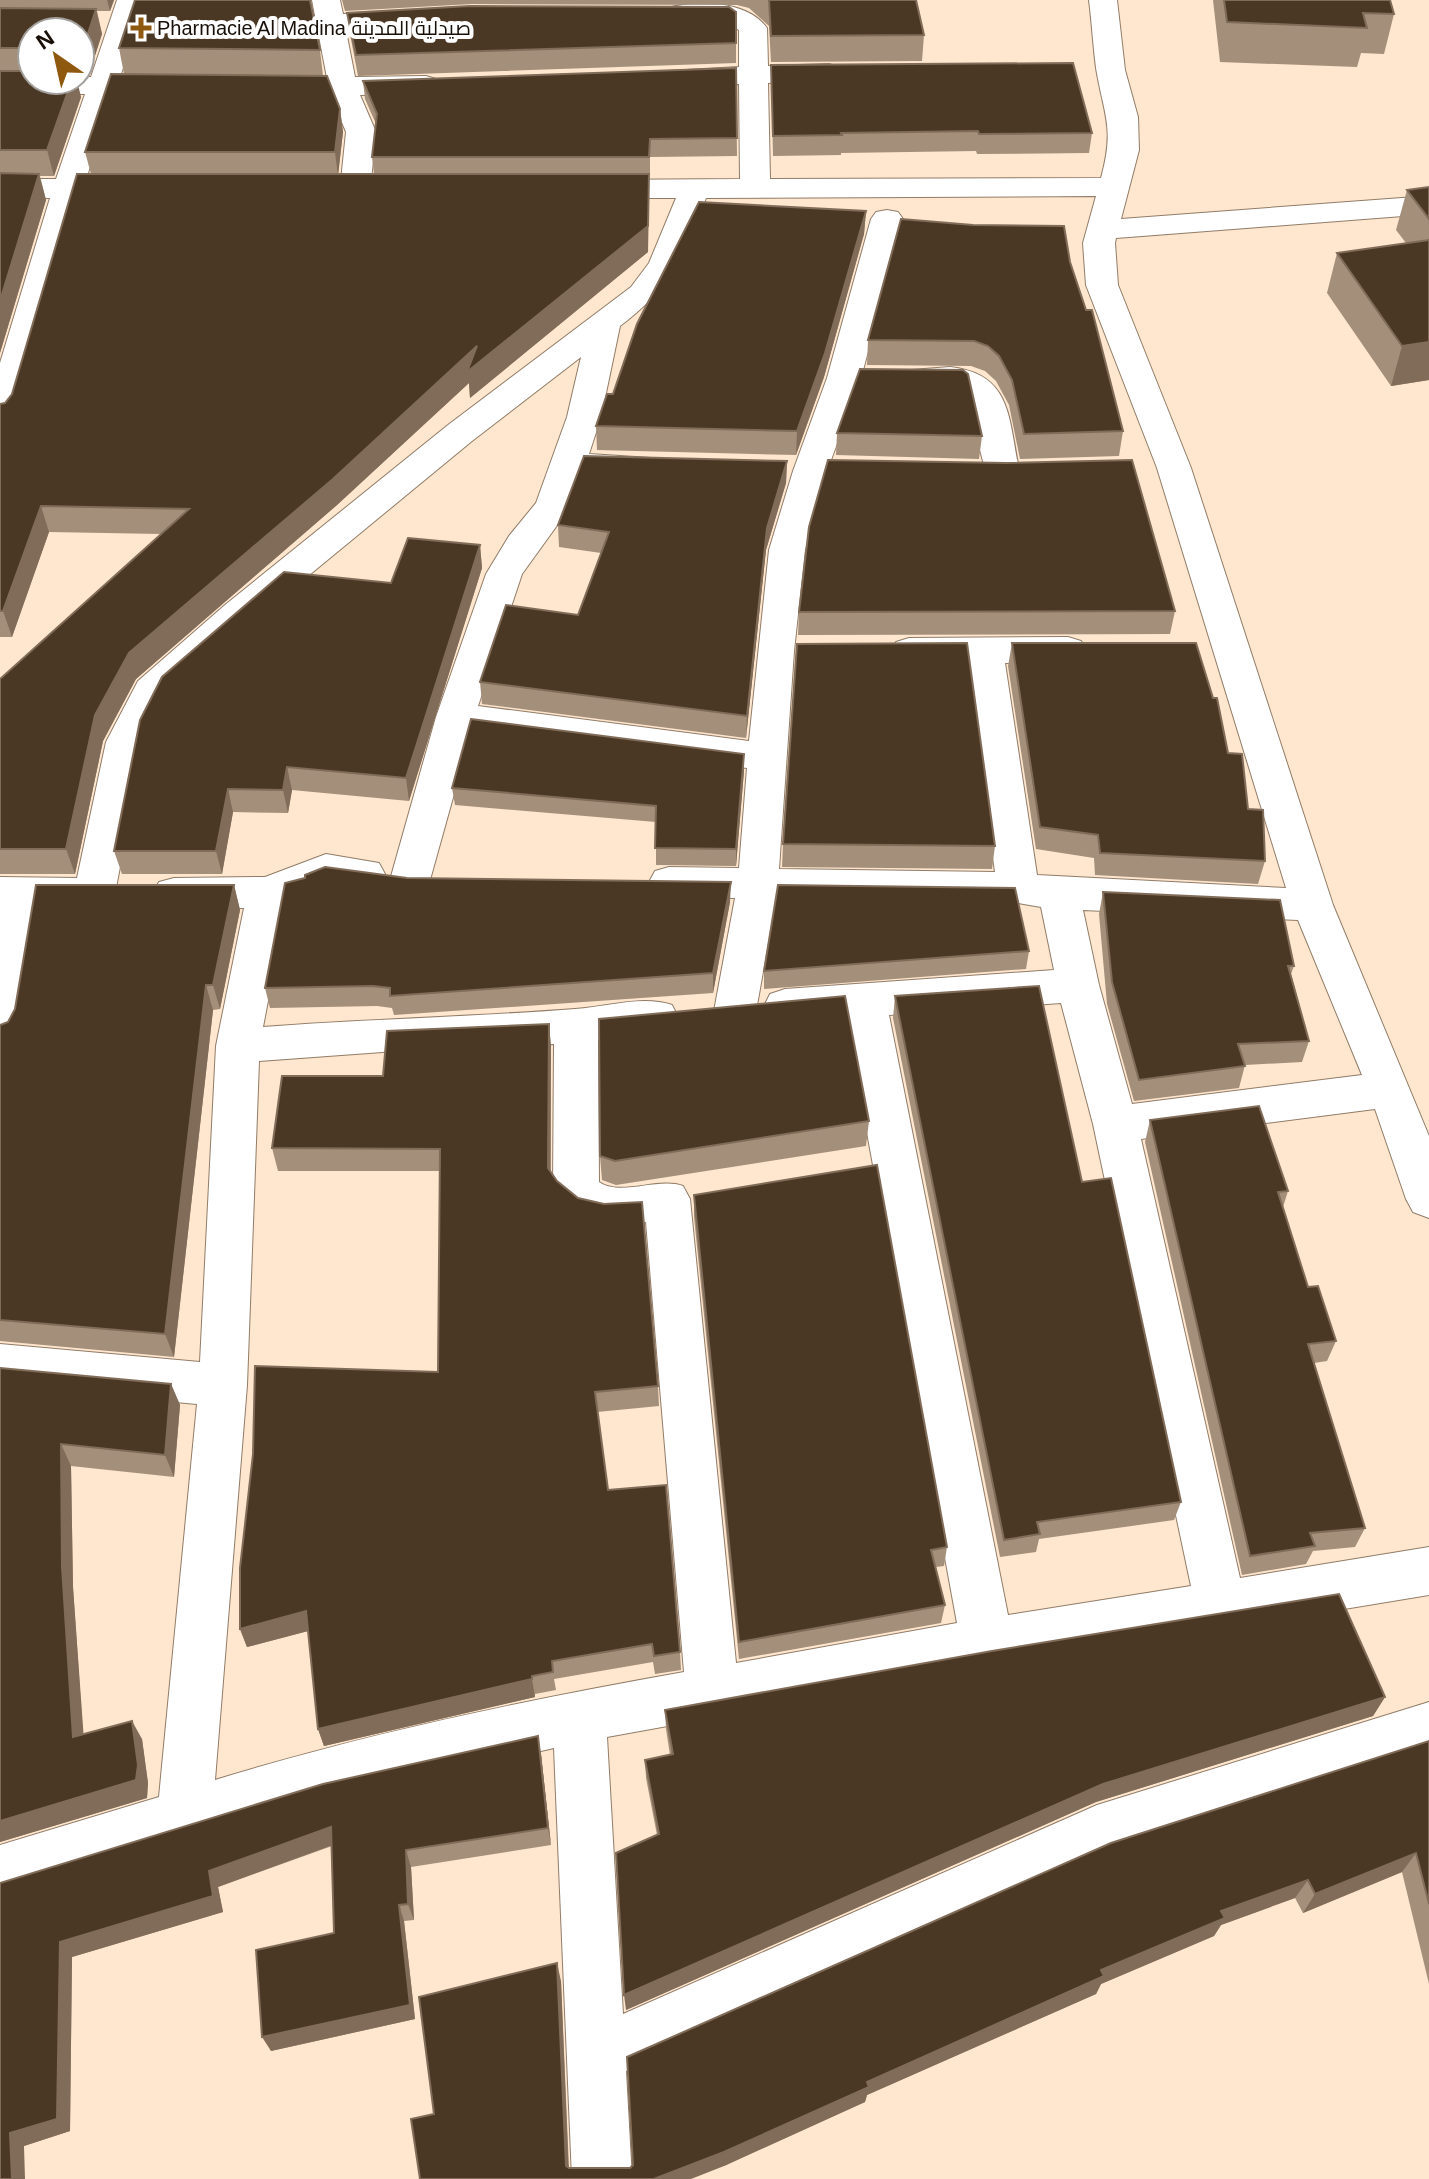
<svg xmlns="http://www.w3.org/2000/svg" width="1429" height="2179" font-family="Arial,Cairo,sans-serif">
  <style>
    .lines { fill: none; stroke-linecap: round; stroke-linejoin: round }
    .minor-casing { stroke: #917c67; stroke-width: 2 }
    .minor { fill: #fff; fill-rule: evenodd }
    .wall { fill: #a48f7a }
    .shaded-wall { fill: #806c58 }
    .building { fill: #4a3825; stroke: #806c58; stroke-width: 2 }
    .poi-dot { fill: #8f580f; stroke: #fff; stroke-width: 3 }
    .labels { text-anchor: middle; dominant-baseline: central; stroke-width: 8; stroke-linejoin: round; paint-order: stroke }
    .far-poi-label { font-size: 20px; fill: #181008; stroke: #fff; text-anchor: start }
  </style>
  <rect width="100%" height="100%" fill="#fee6cf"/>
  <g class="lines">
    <g class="minor-casing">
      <path id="minor" d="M117 0H145L120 77 176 80 181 86 176 92 114 94 86 179 145 183 149 189 145 195 81 198 17 419 12 426 0 430V363L50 198 0 197V179H56L85 94H0V76H32V80H80V77H91Z
        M312 0H340L343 14 409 11 419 13 423 19 419 25 409 27 346 31 355 77 426 76 436 79 441 85 436 91 426 94 360 95 376 132 370 190 366 196 355 199 344 196 340 190 346 132 331 95 260 93 255 87 260 81 327 78Z
        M1089 0H1117L1125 70 1138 117 1139 150 1121 219 1429 196V214L1116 238 1115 243 1118 285 1191 468 1333 905 1429 1136V1218L1413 1212 1406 1199 1375 1109 1141 1139 1240 1578 1429 1547V1595L987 1668 607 1737 623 2014 1097 1805 1429 1702V1754L1102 1859 626 2071 632 2179H572L554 1748 329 1799 0 1901V1845L159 1797 197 1404 0 1386V1344L200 1362 216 1046 244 908H174L159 904 153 893 159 882 174 878 265 877 326 854 379 863 385 874 379 885 365 889 329 884 287 901 263 1027C367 1019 471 1017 575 1009 607 1007 642 995 672 1005L678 1017 672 1029 657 1034 598 1040 599 1182C621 1197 658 1177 683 1186L690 1199 736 1663 957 1623 846 1018 785 1023 770 1018 764 1006 770 994 785 989 1054 970 1041 907 1018 903 776 899 756 1011 750 1023 735 1028 720 1023 714 1011 735 898 669 897 655 893 649 882 655 871 669 867 739 868 747 768 471 733 430 880 424 891 410 895 396 891 390 880 436 717 486 574 509 536 536 503 567 417 581 357 472 441 251 623 166 698 144 742 115 893 109 904 94 908H43L22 1033 15 1045 0 1050V877L77 878 106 742 138 681 225 605 448 425 631 287 649 263 676 198H590L579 195 575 189 579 183 590 180 740 179 739 84 678 86 668 83 664 77 668 71 739 67V30L725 22 667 20 663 14 667 8C698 0 747 0 767 28L768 66 829 64 839 67 843 73 839 79 768 83 770 179 1101 178C1115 127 1104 116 1096 68 1093 46 1092 23 1089 0ZM1096 196 1083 243 1086 285 1157 468 1286 888 1037 875 1005 663H1068L1081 659 1087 650 1081 641 1068 637 909 638 896 642 890 651 896 660 909 664 967 663 995 872 779 869 794 651 805 550 827 471 861 378 903 219 898 212 887 210 876 212 871 219 827 378 793 471 769 550 749 741 478 706 522 574 571 506 581 475 639 477 651 474 656 466 651 458 589 454 601 417 620 326C675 284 682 259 706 198ZM1083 910 1298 920 1362 1075 1132 1104 1099 985ZM1061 1003 1093 1124 1191 1586 1008 1615 889 1015ZM554 1044 553 1189C571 1225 610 1228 646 1222L684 1672C525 1700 368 1733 215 1780L247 1385 259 1061 410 1050Z
        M950 367C1014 374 1008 421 1020 473L1015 481 1003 484 991 481 986 473 965 392C946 381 921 391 899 385L894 378 899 371Z"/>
    </g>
    <use href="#minor" class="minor"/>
  </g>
  <path class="wall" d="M0 0H114L110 11H97L102 34 89 74 80 75V32H32V80L81 97 54 176H40L46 200 0 353Z
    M342 0H916L924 35 922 61 771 62 769 26 749 8 737 5 472 4 345 11Z
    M1213 0H1390L1394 14 1384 54 1361 53 1357 67 1220 62Z
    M736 12V63L358 76 350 34 347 13Z
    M119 48 320 50 323 76 124 74Z
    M771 65 1092 133 1089 153 977 154 976 151 841 153V155L773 156Z
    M736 68 737 156 650 157V175H649L648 252 470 398 469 383 337 505 136 679 103 741 75 874H0V679L161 534 49 532 12 637H0V404L5 403 12 394 91 174 85 152 340 109 343 132 338 174H374L372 157 376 124 365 99 363 81Z
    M1429 187V380L1391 386 1327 293 1337 253 1406 243 1396 230 1407 190Z
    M866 211 864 234 824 377 796 455 597 450 596 426 613 394Z
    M1070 262 1123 431 1119 456 1020 459 1009 405 996 381 985 371 971 366 867 365 868 340Z
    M837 433 982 436 979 459 836 455Z
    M787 461 786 483 766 550 746 738 482 704 480 682 578 615 601 553 559 547 558 525Z
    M480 545 482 568 409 801 292 790 288 813 233 812 222 874H122L114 851 391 583Z
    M1175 611 1170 634 798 635 799 612Z
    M1012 643 1228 753 1248 809 1265 861 1258 884 1095 875 1094 858 1036 849 1008 666Z
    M744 771 736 866 656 865V822L455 805 452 788Z
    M783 844 995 846 992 869 782 867Z
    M407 878 730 902 713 993 394 1015 392 1008 377 1006 270 1008 265 988Z
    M234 885 240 910 220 1009 213 1010 174 1357 0 1341V1025L8 1022Z
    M1103 892 1294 966 1291 974 1309 1041 1302 1062 1245 1065 1239 1088 1134 1101 1107 1004 1099 914Z
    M1029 951 1026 969 764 989V971Z
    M895 996 1082 1182 1181 1502 1174 1520 1039 1539 1036 1552 1000 1557 893 1018Z
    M549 1024 551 1047V1172L658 1386 659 1406 597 1412 608 1490 680 1652 681 1670 655 1674 653 1662 554 1679 556 1690 535 1694V1697L324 1746 318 1729 308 1631 247 1647 240 1629 438 1372 440 1171H278L272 1148 383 1076Z
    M1150 1120 1288 1191 1283 1207 1308 1287 1336 1341 1327 1361 1314 1363 1365 1528 1355 1547 1313 1551 1306 1564 1242 1575 1145 1142Z
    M869 1121 866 1146 616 1185 602 1180 600 1156Z
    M694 1195 947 1547 944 1566 936 1567 945 1605 941 1623 739 1659 694 1217Z
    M0 1368 171 1384 180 1405 174 1477 71 1466 73 1587 83 1734 142 1739 148 1783 147 1798 0 1842Z
    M1385 1697 1373 1716 1096 1802 626 2010 657 1835 646 1778 645 1760 670 1755 666 1729 665 1710Z
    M1429 1741V1984L1402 1872 1303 1913 1295 1898 1221 1925 1214 1936 1101 1984 1096 1994 867 2095 865 2102 724 2166 420 2179 434 2114 561 1981 569 2168H630Z
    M541 1754 551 1845 411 1867 414 1920 404 1921 415 2019 271 2051 334 1933 332 1846 218 1887 223 1912 72 1957 70 2131 24 2146 0 1883Z"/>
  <path class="shaded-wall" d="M107 0H114L110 11Z
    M96 9 102 34 89 74 83 49Z
    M72 80H77L81 97 54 176 47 150Z
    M340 109 343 132 338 176 335 152Z
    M39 174 46 200 0 353V301Z
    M649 174 648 252 470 398 469 383 337 505 136 679 103 741 75 874 66 849 95 715 129 653Z
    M866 211 864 234 824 377 796 455 797 431Z
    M1429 342V380L1391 386 1402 346Z
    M787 461 786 483 766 550 746 738 747 716 767 528Z
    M41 506 49 532 12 637 3 611Z
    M480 545 482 568 409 801 406 778Z
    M744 754V771L736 866V849Z
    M287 767 292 790 288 813 283 790Z
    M228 789 233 812 222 874 216 851Z
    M731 882 730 902 713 993V973Z
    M234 885 240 910 220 1009 213 985Z
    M206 985 213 1010 174 1357 165 1334Z
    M549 1024 551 1047 550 1191 548 1168Z
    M171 1384 180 1405 174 1477 165 1455Z
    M61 1444 71 1466 73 1587 85 1755 73 1737 62 1567Z
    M306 1611 312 1630 247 1647 240 1629Z
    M532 1679 535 1697 324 1746 318 1729Z
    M1385 1697 1373 1716 1096 1802 626 2010 624 1995 1103 1784Z
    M132 1721 142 1739 148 1783 147 1798 0 1842V1821Z
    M538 1736 541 1754 551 1845 548 1828Z
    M331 1827 338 1843 218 1887 223 1912 72 1957 70 2131 24 2146 25 2179H12L10 2133 60 1942 209 1871Z
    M406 1850 411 1867 414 1920 408 1904Z
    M1416 1853 1402 1872 1303 1913 1315 1894Z
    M1308 1880 1295 1898 1221 1925 1214 1936 1101 1984 1096 1994 867 2095 865 2102 724 2166 691 2179H654L867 2082 1221 1911Z
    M399 1905 404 1921 415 2019 271 2051 262 2037Z
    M557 1963 561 1981 569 2179 566 2166Z"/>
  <path class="building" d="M135 0H310L320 50 119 48Z
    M769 0H916L924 35 771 36Z
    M1224 0H1390L1394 14 1363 13 1367 28 1227 22Z
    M470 6 729 7 736 12V43L356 55 347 13Z
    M0 8 96 9 83 49H80V32H32V51H28L26 48H0Z
    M1073 63 1092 133 979 134 978 131 841 133 842 135 773 136 771 65Z
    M736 68 737 138 650 139 649 157H372L377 114 363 81Z
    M0 71H32V80H72L47 150H0Z
    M111 74 327 76 340 109 335 152H85Z
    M0 173 39 174 0 301Z
    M77 174H649L648 226 467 372 477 346 333 479 129 653 95 715 66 849H0V679L189 509 41 506 3 611H0V404L5 403 12 394Z
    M1429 187V219L1407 190Z
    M699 202 866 211 825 353 797 431 596 426 607 394H613L637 324Z
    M901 219 973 225 1064 226 1070 262 1086 310H1092L1123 431 1024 434 1012 380 999 356 988 346 974 341 868 340Z
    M1429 240V342L1402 346 1337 253Z
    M860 369 963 370 968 374 982 436 837 433Z
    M584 456 787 461 767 528 747 716 480 682 506 605 578 615 609 532 558 525Z
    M828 460 1006 463 1132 460 1175 611 799 612 809 527Z
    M408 538 480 545 406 778 287 767 283 790 228 789 216 851H114L140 720 162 677 284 572 391 583Z
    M967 643 995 846 783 844 797 644Z
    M1012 643H1196L1213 698H1217L1228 753 1242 754 1248 809 1263 810 1265 861 1100 853 1098 835 1040 827Z
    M471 719 744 754 736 849 655 848 656 806 452 788Z
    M325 867 407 878 731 882 713 973 390 996V988L373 986 265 988 285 883 305 878V875Z
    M36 885H234L213 985H206L165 1334 0 1320V1025L8 1022 15 1009Z
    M778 885 1015 888 1029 951 764 971Z
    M1103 892 1280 900 1294 966H1288L1309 1041 1238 1044 1245 1066 1139 1080 1112 982Z
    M1039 986 1082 1182 1111 1178 1181 1502 1037 1522 1040 1534 1004 1540 895 996Z
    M845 996 869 1121 615 1161 600 1156 599 1019Z
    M549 1024 548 1168 557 1181 578 1198 604 1204 642 1202 658 1386 595 1392 608 1490 666 1485 680 1652 654 1656 652 1644 552 1661 553 1672 532 1676V1679L318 1729 306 1611 240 1629V1568L253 1454 255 1366 438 1372 440 1149 272 1148 282 1076H383L387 1031Z
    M1259 1106 1288 1191 1278 1192 1308 1287 1318 1286 1336 1341 1308 1344 1365 1528 1310 1533 1315 1546 1250 1556 1150 1120Z
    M877 1165 947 1547 931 1550 945 1605 739 1642 694 1195Z
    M0 1368 171 1384 165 1455 61 1444 62 1567 73 1737 132 1721 138 1765 136 1780 0 1821Z
    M1339 1594 1385 1697 1103 1784 624 1995 616 1853 659 1834 645 1760 673 1754 665 1710 992 1651Z
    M538 1736 548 1828 406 1850 408 1904 399 1905 410 2005 262 2037 256 1950 334 1933 331 1827 209 1871 213 1896 60 1942 57 2119 10 2133 12 2179H0V1883L323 1784Z
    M1429 1741V1904L1416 1853 1315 1894 1308 1880 1221 1911 1225 1918 1101 1970 1104 1976 867 2082 869 2087 724 2152 654 2179H420L411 2119 434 2114 419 1997 557 1963 566 2166 569 2168H630L633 2165 627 2057 1111 1843Z"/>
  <path class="poi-dot" d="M137 16h8v8h8v8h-8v8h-8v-8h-8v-8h8z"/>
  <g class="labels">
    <g class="far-poi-label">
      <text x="157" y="28">Pharmacie Al Madina صيدلية المدينة</text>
    </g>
  </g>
  <g transform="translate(56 56) rotate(326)"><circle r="38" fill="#ffffff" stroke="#a39f9c" stroke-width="2"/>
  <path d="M0-6L14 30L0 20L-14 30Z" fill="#8f580f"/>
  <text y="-12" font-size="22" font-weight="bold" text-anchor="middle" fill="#181008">N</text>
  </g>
</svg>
